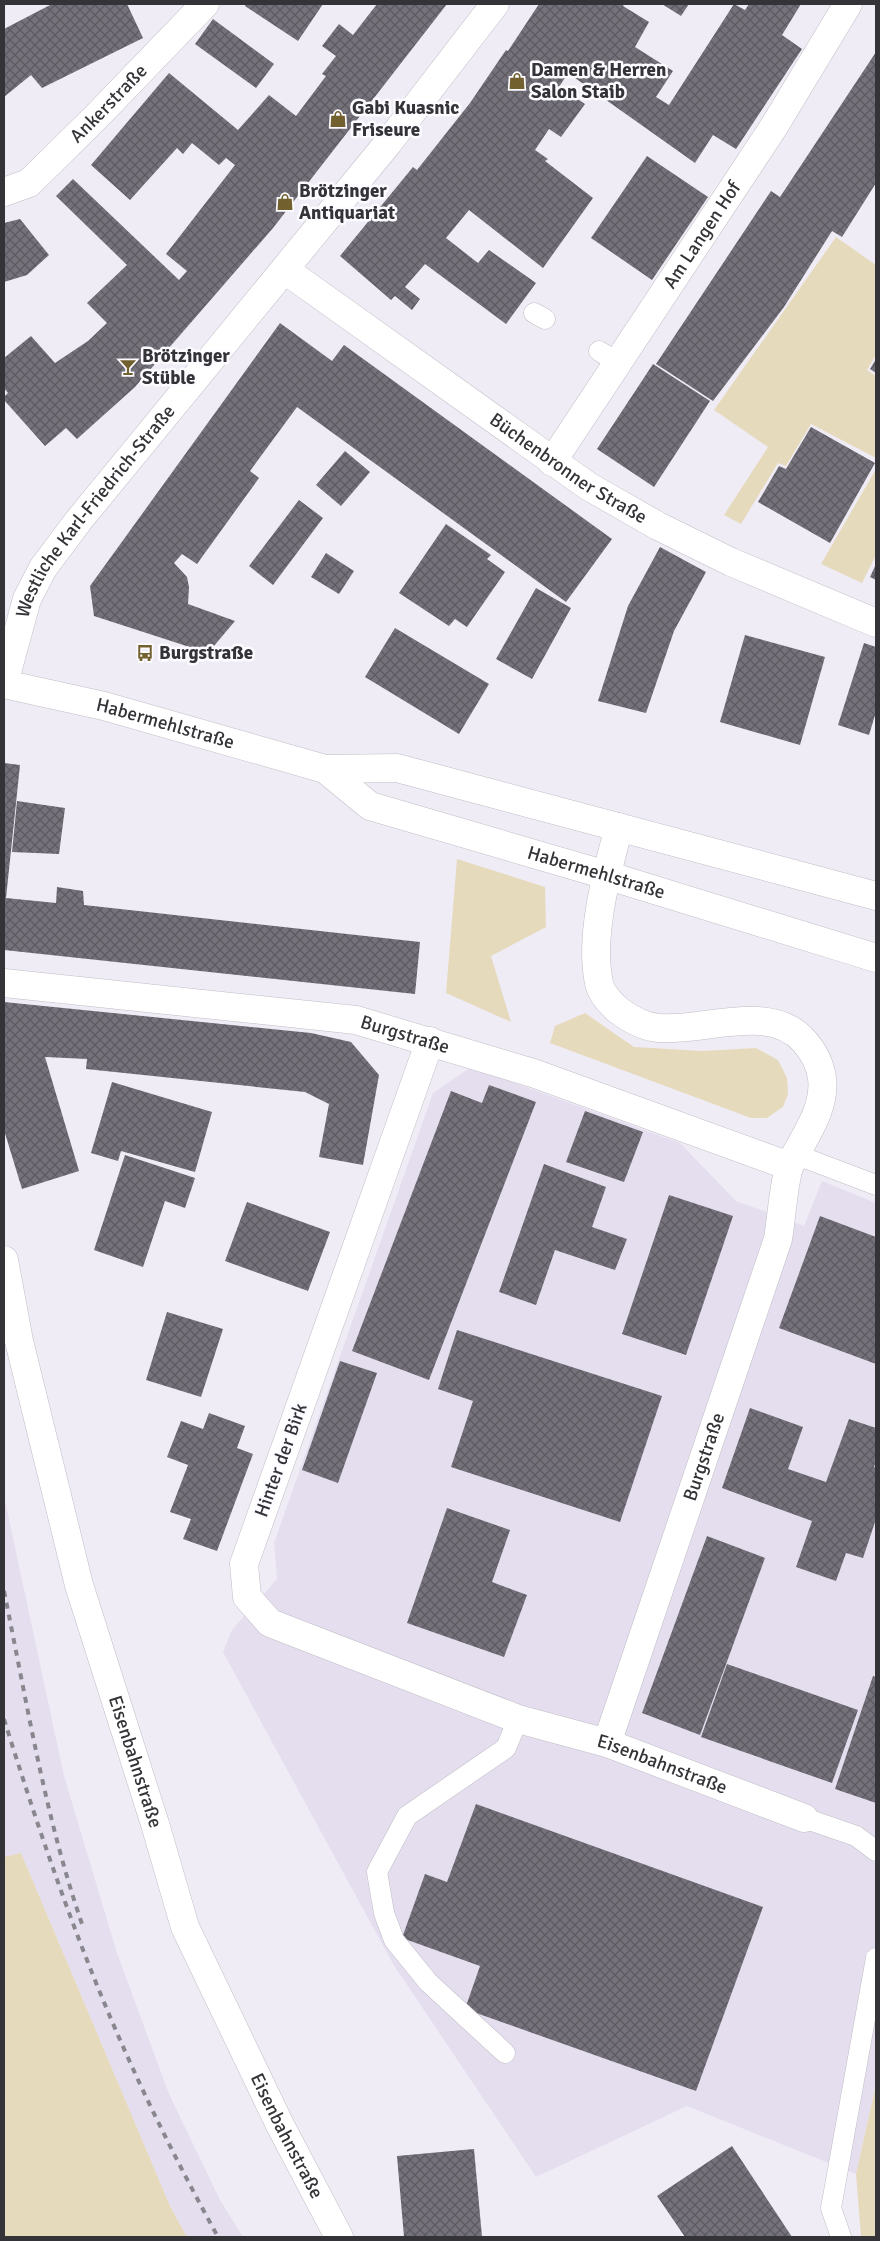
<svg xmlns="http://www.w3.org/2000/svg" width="880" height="2241" font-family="Signika,sans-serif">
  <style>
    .built { fill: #e4deef }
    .green { fill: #e6dabc }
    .building { fill: url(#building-cross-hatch) }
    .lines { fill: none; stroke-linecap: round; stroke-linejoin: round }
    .lane-casing { stroke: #c0bdc6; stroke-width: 21 }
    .street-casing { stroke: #c0bdc6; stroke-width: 29 }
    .secondary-casing { stroke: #c0bdc6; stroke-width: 29 }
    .lane { stroke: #fff; stroke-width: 20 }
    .street { stroke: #fff; stroke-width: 28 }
    .secondary { stroke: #fff; stroke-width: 28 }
    .rail { stroke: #89878e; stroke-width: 4; stroke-dasharray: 6 6; stroke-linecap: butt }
    .labels { text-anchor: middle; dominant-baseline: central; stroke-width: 5; stroke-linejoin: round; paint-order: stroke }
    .poi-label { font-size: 19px; font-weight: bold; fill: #343337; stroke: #fcfbff; text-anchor: start }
    .street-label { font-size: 19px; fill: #343337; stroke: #fcfbff }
  </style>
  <defs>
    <pattern id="building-cross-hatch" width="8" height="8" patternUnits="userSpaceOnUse" patternTransform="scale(1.25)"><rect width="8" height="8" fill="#75727b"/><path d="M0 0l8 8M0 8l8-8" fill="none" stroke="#5c5960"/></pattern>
  </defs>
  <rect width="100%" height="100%" fill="#f0ecf6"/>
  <path class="built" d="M471 1067 680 1143 736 1201 804 1226 822 1181 876 1203V2084L856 2174 687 2106 536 2177 393 1964 223 1652 232 1630 277 1579 274 1543 433 1093Z
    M4 1496 64 1776 117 1953 169 2094 220 2200 243 2237H187L170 2206 21 1853 4 1857Z"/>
  <path class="green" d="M836 237 876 265V355L867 370 876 376V458L811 424 786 466 778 463 741 524 724 515 768 447 714 410Z
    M876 469V555L862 583 821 564Z
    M457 859 545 887 546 927 491 956 511 1022 446 993Z
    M585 1013 634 1047 703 1051 756 1048 778 1060 787 1078 788 1094 783 1107 767 1118H751L550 1043 555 1026Z
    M21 1853 170 2206 187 2237H4V1857Z
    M876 2084V2237H861L856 2174Z"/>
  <path class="building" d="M52 4H127L143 38 42 88 31 75 4 97V29Z
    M246 4H323L298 41 245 6Z
    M377 4H447L273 228 135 387 77 439 66 428 45 446 4 400V397L8 393 4 388V358L31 336 55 363 88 341 107 323 87 303 127 265 56 196 73 179 179 280 187 271 166 254 235 165 226 158 219 165 192 143 183 154 177 148 130 200 91 165 169 73 238 130 269 95 296 116 326 76 322 74 336 56 322 46 339 24 353 35Z
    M539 4H624L623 6 649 22 635 47 673 71 656 97 669 105 734 4 745 10 749 4H801L782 35 802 49 736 149 713 135 695 163 568 73 559 87 585 104 561 137 549 129 535 150 548 159 545 161 593 198 543 268 469 210 446 238 478 263 489 250 536 283 506 324 425 264 405 287 420 299 412 310 395 296 391 300 340 256 413 167 417 170 470 103 506 50 508 51Z
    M662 4H689L681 16Z
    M213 19 274 64 256 88 195 44Z
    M876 52V183L842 237 832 231 784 307 713 401 656 364 771 191 780 197Z
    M647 156 708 197 652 280 591 238Z
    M20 219 49 255 27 275 4 282V223Z
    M280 323 332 361 344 345 612 539 566 602 297 407 250 471 259 478 197 564 182 554 174 563 187 577 189 587 188 604 235 621 208 653 94 616 90 586Z
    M876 359V373L870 369Z
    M653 364 710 401 654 487 597 449Z
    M811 427 875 463 830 543 758 502 779 466 786 469Z
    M345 451 370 472 341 506 316 485Z
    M299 500 323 518 273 585 249 566Z
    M446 524 491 555 487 559 505 572 467 627 455 619 449 626 399 593Z
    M660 547 706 572 674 631 646 713 598 701 628 606Z
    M326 553 354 571 339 594 311 577Z
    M876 564V580L870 577Z
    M536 588 571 608 532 679 496 659Z
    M395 628 489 684 459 734 365 677Z
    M745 635 825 657 800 745 720 722Z
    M864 643 876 647V712L869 735 838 725Z
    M4 763 20 765 6 898 56 903 57 887 83 891 84 905 420 942 415 994 4 950Z
    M17 801 65 808 59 854 12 852Z
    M4 1002 311 1033 351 1042 379 1075 363 1165 319 1157 329 1104 305 1092 86 1069 87 1059 45 1057 79 1171 22 1189 4 1130Z
    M112 1082 212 1112 195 1172 121 1151 118 1161 91 1153Z
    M489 1085 536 1102 429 1380 352 1351 451 1091 482 1103Z
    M585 1111 643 1132 624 1182 566 1162Z
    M125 1155 195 1178 185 1208 165 1201 143 1267 94 1250Z
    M544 1164 606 1187 592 1227 627 1239 615 1270 555 1250 536 1305 499 1292Z
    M669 1195 733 1216 686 1355 622 1334Z
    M247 1202 330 1232 308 1291 225 1261Z
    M820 1216 876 1237V1364L779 1328Z
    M167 1312 223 1329 201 1397 146 1380Z
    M457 1330 662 1396 620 1522 451 1467 473 1401 438 1389Z
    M340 1361 377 1373 338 1483 302 1470Z
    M750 1408 803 1427 788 1469 826 1482 849 1419 876 1428V1461L874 1467 876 1468V1519L863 1558 846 1553 836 1581 796 1567 812 1521 722 1488Z
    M209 1413 245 1426 237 1448 253 1454 217 1551 183 1539 191 1519 170 1512 188 1465 167 1457 181 1421 203 1429Z
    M447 1508 510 1530 492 1582 527 1595 504 1657 407 1623Z
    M707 1536 765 1558 700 1735 642 1713Z
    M727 1664 858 1710 832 1783 701 1737Z
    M873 1676 876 1677V1803L835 1789Z
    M476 1804 763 1907 696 2091 465 2009 480 1966 402 1938 425 1874 447 1882Z
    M732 2146 792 2237H685L657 2196Z
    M474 2149 482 2237H404L397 2156Z"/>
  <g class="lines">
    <g class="lane-casing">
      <path id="lane" d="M534 313 545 319
        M599 351 619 363
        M797 1155 876 1185
        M804 1818 856 1836 876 1851
        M505 2053 428 1982 394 1940 384 1913 377 1872 407 1816 506 1748 518 1719
        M841 2237 831 2208 876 1958"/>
    </g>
    <g class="street-casing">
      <g id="street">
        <path id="s1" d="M4 192 29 183 97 116 205 4"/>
        <path id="s2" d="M285 270 588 486 658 526 731 562 876 623"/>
        <path id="s3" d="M552 462 773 128 848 4"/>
        <path id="s4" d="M4 683 27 599 43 568 79 520 388 143 495 4"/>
        <path id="s5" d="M4 983 356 1020 533 1073 789 1166"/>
        <path id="s6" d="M430 1041 244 1564 247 1597 270 1623 518 1719 607 1743 804 1818"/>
        <path id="s7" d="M4 1260 19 1341 79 1585 155 1824 185 1927 280 2125 339 2237"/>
        <path id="s8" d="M607 1743 778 1239C781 1223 784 1178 790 1165 803 1138 826 1110 822 1078 820 1064 813 1051 804 1041 770 1002 704 1032 659 1028 644 1027 630 1019 618 1010 611 1004 601 993 599 983 589 936 607 872 619 827"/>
      </g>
    </g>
    <g class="secondary-casing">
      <g id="secondary">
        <path id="s9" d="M4 684 104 706 325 769 397 768 876 896"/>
        <path id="s10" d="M325 769 370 806 606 875 876 958"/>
      </g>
    </g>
    <use href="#lane" class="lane"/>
    <use href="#street" class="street"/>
    <use href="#secondary" class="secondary"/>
    <path class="rail" d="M4 1591C27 1703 45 1816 82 1924
      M4 1719C33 1812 64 1905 101 1995 135 2078 175 2159 218 2237"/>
  </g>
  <defs>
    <g id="shop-bare" transform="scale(1.35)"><path d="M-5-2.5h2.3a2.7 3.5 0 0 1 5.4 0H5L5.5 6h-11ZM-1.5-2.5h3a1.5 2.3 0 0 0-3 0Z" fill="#72602e" stroke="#fcfbff" stroke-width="2.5" paint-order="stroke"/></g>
    <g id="bar-bare" transform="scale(1.35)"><path d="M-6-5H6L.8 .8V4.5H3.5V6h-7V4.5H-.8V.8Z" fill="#72602e" stroke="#fcfbff" stroke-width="2.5" paint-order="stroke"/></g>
    <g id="bus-bare" transform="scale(1.35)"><path d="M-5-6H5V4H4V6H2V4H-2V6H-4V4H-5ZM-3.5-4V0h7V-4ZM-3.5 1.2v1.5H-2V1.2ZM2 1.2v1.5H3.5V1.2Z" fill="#72602e" stroke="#fcfbff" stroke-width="2.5" paint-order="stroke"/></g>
  </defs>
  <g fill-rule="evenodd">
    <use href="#shop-bare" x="517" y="81"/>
    <use href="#shop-bare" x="338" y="119"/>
    <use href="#shop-bare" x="285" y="202"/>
    <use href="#bar-bare" x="128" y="367"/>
    <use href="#bus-bare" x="145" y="653"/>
  </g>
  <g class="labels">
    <g class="poi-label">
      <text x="531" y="70">Damen &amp; Herren<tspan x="531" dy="22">Salon Staib</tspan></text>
      <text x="352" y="108">Gabi Kuasnic<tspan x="352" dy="22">Friseure</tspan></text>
      <text x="299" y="191">Brötzinger<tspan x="299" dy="22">Antiquariat</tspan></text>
      <text x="142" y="356">Brötzinger<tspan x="142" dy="22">Stüble</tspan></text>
      <text x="159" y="653">Burgstraße</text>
    </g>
    <g class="street-label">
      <text stroke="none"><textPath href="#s1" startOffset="139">Ankerstraße</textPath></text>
      <text stroke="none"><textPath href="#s3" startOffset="272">Am Langen Hof</textPath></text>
      <text stroke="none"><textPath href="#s2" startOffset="346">Büchenbronner Straße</textPath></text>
      <text stroke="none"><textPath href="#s4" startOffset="198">Westliche Karl-Friedrich-Straße</textPath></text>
      <text stroke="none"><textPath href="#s9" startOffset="166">Habermehlstraße</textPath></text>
      <text stroke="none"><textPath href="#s10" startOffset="294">Habermehlstraße</textPath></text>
      <text stroke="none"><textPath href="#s5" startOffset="405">Burgstraße</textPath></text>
      <text stroke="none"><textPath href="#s8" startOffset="302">Burgstraße</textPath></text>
      <text transform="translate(281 1460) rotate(-70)">Hinter der Birk</text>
      <text stroke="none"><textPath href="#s7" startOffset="519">Eisenbahnstraße</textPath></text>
      <text stroke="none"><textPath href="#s6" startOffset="1040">Eisenbahnstraße</textPath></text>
      <text stroke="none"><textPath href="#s7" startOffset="924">Eisenbahnstraße</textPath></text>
    </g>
  </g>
  <rect width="880" height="2241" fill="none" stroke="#343337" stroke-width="10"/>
</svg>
